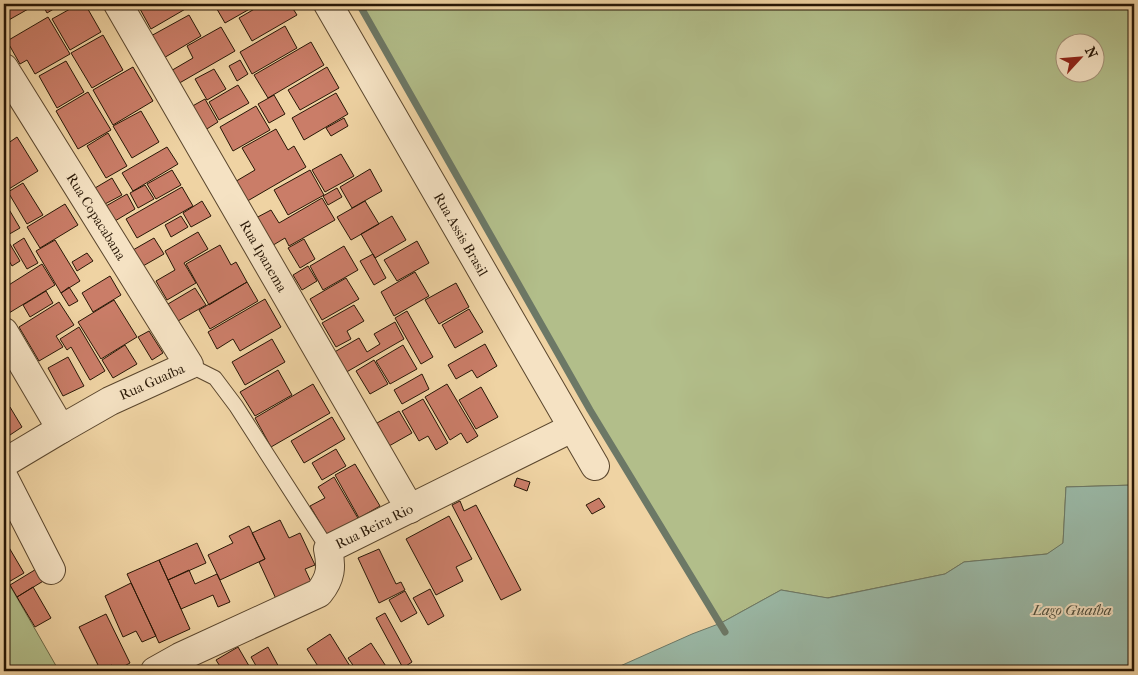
<svg xmlns="http://www.w3.org/2000/svg" width="1138" height="675" font-family="'IM FELL French Canon',serif">
  <style>
    .green { fill: #b2be8a; stroke: #6d6a48; fill-rule: evenodd }
    .water { fill: #9ab8a6; stroke: #6c7866 }
    .lines { fill: none; stroke-linecap: round; stroke-linejoin: round }
    .stream { stroke: #6c7866; stroke-width: 7 }
    .building { fill: #ca7d68; stroke: #281706 }
    .service-casing { stroke: #5a462d; stroke-width: 16 }
    .minor-casing { stroke: #5a462d; stroke-width: 30 }
    .tertiary-casing { stroke: #5a462d; stroke-width: 30 }
    .service { stroke: #f5e2c3; stroke-width: 14 }
    .minor { stroke: #f5e2c3; stroke-width: 28 }
    .tertiary { stroke: #f5e2c3; stroke-width: 28 }
    .labels { text-anchor: middle; dominant-baseline: central; stroke-width: 4; stroke-linejoin: round; paint-order: stroke }
    .street-label { font-size: 14px; fill: #281706; stroke: #f5e2c3 }
    .water-label { font-size: 15px; font-style: italic; fill: #504f3e; stroke: #f5e2c3 }
  </style>
  <rect width="100%" height="100%" fill="#efd3a3"/>
  <filter id="stains"><feTurbulence type="fractalNoise" baseFrequency=".004" numOctaves="4"/><feColorMatrix values="0 0 0 0 .2 0 0 0 0 .09 0 0 0 0 .02 0 0 0 .5 -.17"/></filter>
  <radialGradient id="worn" r=".72"><stop offset=".6" stop-color="#630" stop-opacity="0"/><stop offset="1" stop-color="#630" stop-opacity=".3"/></radialGradient>
  <path class="green" d="M359 4H1134V485L1066 487 1063 544 1047 554 964 562 945 574 827 598 781 590 721 623 590 410ZM1066 42H1096V72H1066Z
    M4 575 59 671H4Z"/>
  <path class="water" d="M1134 485V671H609L692 634 721 623 781 590 828 598 945 574 964 562 1047 554 1063 543 1066 487Z"/>
  <g class="lines">
    <path class="stream" d="M359 4 590 410 725 632"/>
  </g>
  <path class="building" d="M4 4H37L7 21 4 16Z
    M42 4H62L47 13Z
    M79 4H85L101 32 70 50 52 19Z
    M148 4H194L151 29 140 9Z
    M214 4H254L255 6 225 23Z
    M263 4H290L297 15 252 41 239 18Z
    M189 15 201 36 162 59 149 37Z
    M48 17 70 54 35 74 27 60 20 64 7 41Z
    M285 26 297 48 252 74 240 52Z
    M221 27 235 51 176 85 169 72 193 58 187 46Z
    M103 35 123 70 92 88 71 53Z
    M311 42 324 65 268 98 254 75Z
    M240 60 248 74 237 81 229 66Z
    M66 61 84 92 57 108 39 76Z
    M133 67 153 101 113 125 93 90Z
    M327 67 339 88 300 110 288 90Z
    M214 69 226 89 207 100 195 79Z
    M238 85 249 103 219 120 209 102Z
    M88 92 111 130 78 149 56 111Z
    M336 93 348 114 304 140 292 118Z
    M274 95 285 114 269 123 258 104Z
    M205 99 218 122 202 132 189 108Z
    M256 106 270 130 233 151 220 127Z
    M141 111 159 142 132 158 113 126Z
    M344 118 348 126 331 136 326 128Z
    M276 129 288 150 294 146 306 167 244 203 233 183 255 170 242 148Z
    M108 133 127 166 106 178 87 146Z
    M17 137 38 171 4 192V146Z
    M167 147 178 164 133 191 122 173Z
    M341 154 354 176 325 192 312 170Z
    M370 169 382 191 352 208 340 187Z
    M172 170 181 185 156 199 147 184Z
    M310 170 324 195 288 215 274 190Z
    M112 178 122 195 105 204 95 188Z
    M23 183 43 215 27 224 8 192Z
    M145 185 154 199 138 208 130 193Z
    M182 187 193 206 137 238 126 219Z
    M337 188 342 197 328 205 323 196Z
    M127 194 135 209 115 221 106 206Z
    M322 198 335 220 289 246 285 238 270 247 254 219 271 210 279 223Z
    M4 201 20 228 6 236 4 233Z
    M202 201 211 216 191 227 183 213Z
    M365 201 379 224 351 240 337 217Z
    M65 204 78 225 40 248 27 227Z
    M181 216 188 227 171 237 165 225Z
    M392 216 406 240 375 258 361 234Z
    M198 232 208 249 184 263 196 283 167 300 156 281 175 270 165 251Z
    M4 234 20 261 12 266 4 252Z
    M24 238 38 263 27 269 13 245Z
    M154 238 164 254 143 266 133 250Z
    M304 239 315 259 300 268 288 248Z
    M55 240 80 281 61 293 36 251Z
    M417 241 429 263 397 281 384 260Z
    M220 245 231 265 236 262 247 282 209 305 186 264Z
    M344 246 358 270 323 290 310 266Z
    M87 253 93 261 77 271 72 262Z
    M373 254 386 278 374 285 360 261Z
    M42 264 55 285 9 313 4 305V288Z
    M308 266 317 281 302 290 293 275Z
    M415 272 429 296 394 316 381 292Z
    M110 276 121 295 93 312 82 293Z
    M346 278 359 299 322 320 310 299Z
    M247 282 258 301 210 329 199 310Z
    M456 283 469 307 439 324 425 300Z
    M69 287 78 301 69 306 61 293Z
    M195 288 206 305 178 321 168 304Z
    M46 291 53 303 30 317 23 305Z
    M265 299 281 327 240 351 233 339 217 349 208 332Z
    M114 300 137 337 101 359 78 322Z
    M59 302 74 325 56 336 63 347 39 361 19 327Z
    M354 305 364 321 347 331 351 339 336 347 322 323Z
    M469 309 483 332 455 348 442 325Z
    M407 311 433 357 421 364 395 318Z
    M395 322 404 339 343 374 331 354 359 338 367 352 380 344 374 334Z
    M79 327 105 371 90 380 71 347 67 350 60 339Z
    M149 331 163 353 152 360 138 337Z
    M272 339 285 362 245 385 232 362Z
    M485 344 497 366 477 378 472 370 456 379 448 365Z
    M125 345 137 364 113 378 102 360Z
    M403 345 417 369 390 384 376 361Z
    M68 357 84 386 63 396 48 368Z
    M374 360 388 384 370 394 356 371Z
    M278 370 292 395 255 416 240 392Z
    M422 374 429 389 402 404 394 390Z
    M313 384 330 413 271 447 255 418Z
    M447 384 478 436 467 443 461 433 450 440 425 397Z
    M481 387 498 417 476 429 459 400Z
    M4 396 9 405 4 408Z
    M423 399 448 443 436 450 428 436 419 441 402 411Z
    M10 407 22 427 4 439V411Z
    M399 411 412 433 389 446 377 423Z
    M332 417 345 439 304 463 291 441Z
    M336 449 346 466 322 480 312 463Z
    M355 464 380 506 359 518 335 475Z
    M334 477 359 520 329 538 310 506 325 498 318 487Z
    M517 478 530 482 527 491 514 486Z
    M599 498 605 507 592 514 586 505Z
    M460 501 464 511 476 505 521 590 501 600 452 505Z
    M8 507 15 518 4 525V510Z
    M449 516 472 559 456 567 463 581 436 595 406 539Z
    M280 520 289 538 300 533 315 565 305 569 312 584 277 601 259 562 265 559 252 533Z
    M249 526 265 559 220 580 208 555 233 543 229 536Z
    M4 539 24 573 7 583 4 578Z
    M197 543 206 563 168 580 159 560Z
    M379 549 396 584 401 582 405 590 379 603 358 558Z
    M159 560 190 629 159 643 127 574Z
    M38 568 45 580 17 597 10 585Z
    M189 570 195 584 217 574 230 602 218 607 213 595 181 609 168 580Z
    M131 583 156 636 142 642 136 631 123 637 105 596Z
    M33 587 51 618 35 627 17 597Z
    M430 589 444 616 428 625 413 598Z
    M405 591 417 613 401 622 389 600Z
    M385 613 412 662 403 668 376 618Z
    M106 614 130 663 115 671 112 665 101 671 79 627Z
    M330 634 353 671H321L307 649Z
    M371 643 389 671H357L348 658Z
    M238 647 252 671H223L216 660Z
    M268 647 281 671H259L251 657Z"/>
  <g class="lines">
    <g class="service-casing">
      <path id="service" d="M189 365 215 378 236 406 328 549"/>
    </g>
    <g class="minor-casing">
      <g id="minor">
        <path id="s1" d="M118 4 410 509"/>
        <path id="s2" d="M4 68 189 365 110 401 61 429 4 332"/>
        <path d="M4 463 61 429"/>
        <path d="M4 478 51 570"/>
        <path id="s3" d="M155 671 180 657 319 593C331 578 332 567 328 549L572 428"/>
      </g>
    </g>
    <g class="tertiary-casing">
      <g id="tertiary">
        <path id="s4" d="M328 4 595 466"/>
      </g>
    </g>
    <use href="#service" class="service"/>
    <use href="#minor" class="minor"/>
    <use href="#tertiary" class="tertiary"/>
  </g>
  <g class="labels">
    <g class="street-label">
      <text stroke="none"><textPath href="#s2" startOffset="175">Rua Copacabana</textPath></text>
      <text stroke="none"><textPath href="#s4" startOffset="266">Rua Assis Brasil</textPath></text>
      <text stroke="none"><textPath href="#s1" startOffset="291">Rua Ipanema</textPath></text>
      <text transform="translate(152 382) rotate(-24)">Rua Guaíba</text>
      <text stroke="none"><textPath href="#s3" startOffset="280">Rua Beira Rio</textPath></text>
    </g>
    <g class="water-label">
      <text x="1072" y="610">Lago Guaíba</text>
    </g>
  </g>
  <rect width="1138" height="675" fill="none" stroke="#efd3a3" stroke-width="20"/>
  <rect x="5" y="5" width="1128" height="665" fill="none" stroke="#281706" stroke-width="2.5"/>
  <rect x="10" y="10" width="1118" height="655" fill="none" stroke="#281706"/>
  <g transform="translate(1080 58) rotate(64)"><circle r="24" fill="#f5e2c3" stroke="#a39177"/>
  <path d="M0-4L9 19L0 12L-9 19Z" fill="#8f2418"/>
  <text y="-8" font-size="14" font-weight="bold" text-anchor="middle" fill="#281706">N</text>
  </g>
  <rect width="100%" height="100%" filter="url(#stains)"/>
  <rect width="100%" height="100%" fill="url(#worn)"/>
</svg>
